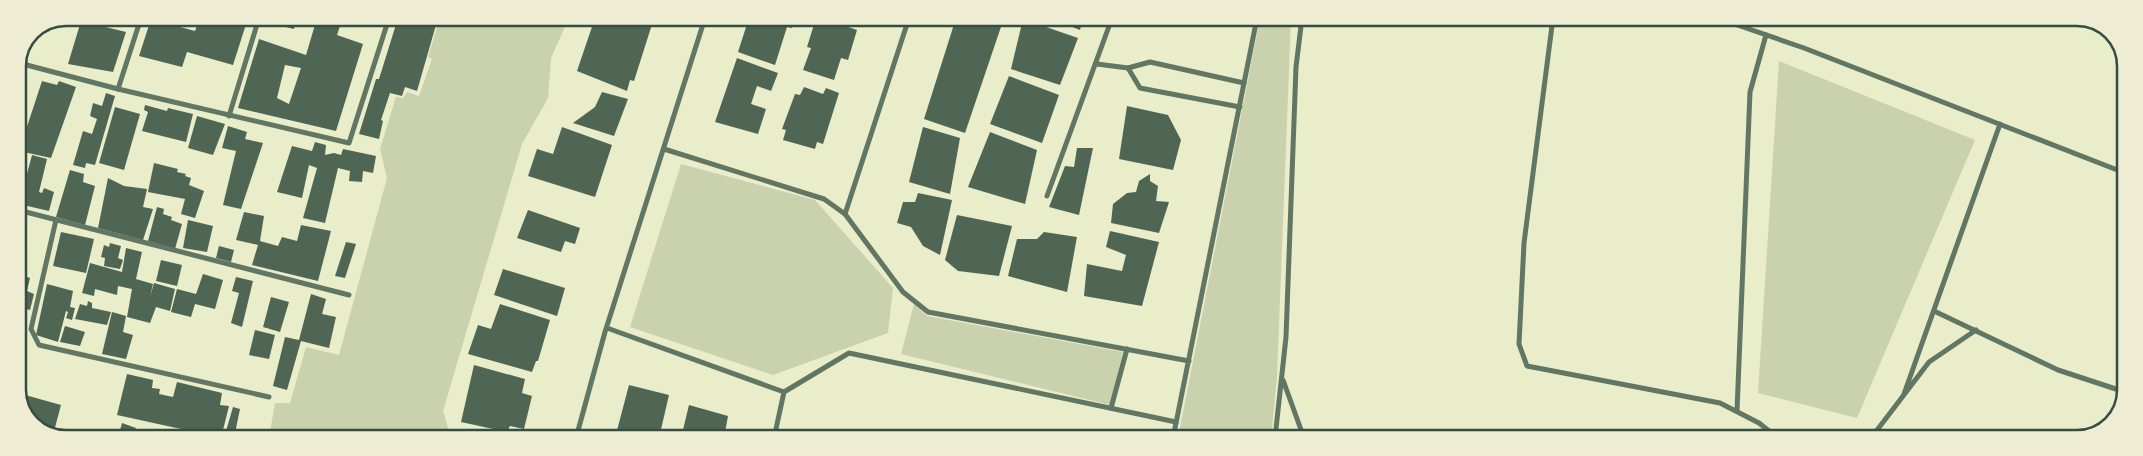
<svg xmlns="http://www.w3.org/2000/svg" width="2143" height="456" viewBox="0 0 2143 456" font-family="'PT Serif',serif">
<rect width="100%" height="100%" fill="#e9edc9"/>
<!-- green -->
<g fill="#cad2ad">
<polygon points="440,18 569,18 551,58 548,98 522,144 443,411 451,438 269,438 275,403 290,403 306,347 339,355 387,178 380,149 396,97 403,98 407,92 419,96 432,59 428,57"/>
<polygon points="1260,18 1291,18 1277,376 1271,438 1178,438"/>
<polygon points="1779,61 1975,140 1857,418 1758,393"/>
<polygon points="681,164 815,200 893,288 888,333 773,375 630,327"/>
<polygon points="914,304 927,316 1123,352 1110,405 901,354"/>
</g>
<!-- building -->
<g fill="#4f6655" fill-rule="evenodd">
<polygon points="200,18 248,18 233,65 187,52 182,67 139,56 151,19 195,31"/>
<polygon points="270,18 297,18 294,29 268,23"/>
<path d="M317 18 341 23 337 35 363 44 336 131 238 108 259 39 306 55ZM285 65 301 68 289 104 277 98Z"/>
<polygon points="398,18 438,18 417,91 405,87 402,96 390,93 381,120 383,121 379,139 359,134 376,79 379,79"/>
<polygon points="595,18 654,18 634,81 630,80 627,91 577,71"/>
<polygon points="749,18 795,18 792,28 787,27 775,65 738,52"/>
<polygon points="816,18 822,18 857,30 848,60 841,58 834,80 803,70 811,48 807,47"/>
<polygon points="843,18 863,18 861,24"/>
<polygon points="956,18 1004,18 965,133 924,119"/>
<polygon points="1049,18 1083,18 1080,30"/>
<polygon points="1023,19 1078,38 1060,85 1011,69"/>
<polygon points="81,21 126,32 113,72 68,64"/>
<polygon points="737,58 778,73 771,91 757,86 751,104 766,109 758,134 715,122"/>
<polygon points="1009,76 1059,95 1042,143 990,124"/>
<polygon points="42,81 57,85 59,81 76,87 51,158 19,151"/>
<polygon points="804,87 823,94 826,88 839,93 823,144 817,142 815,149 783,140 786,130 782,129 795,94 800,95"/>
<polygon points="602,92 628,99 614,136 573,123 595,107"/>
<polygon points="106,93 115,96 95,165 86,163 85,168 73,165 83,131 92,134 97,119 90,116 93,103 102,106"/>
<polygon points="145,105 167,111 168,108 193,114 186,142 142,131 148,112 144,110"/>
<polygon points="1127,106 1168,115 1181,140 1173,170 1119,159"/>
<polygon points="115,107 140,114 124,170 99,163"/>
<polygon points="197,116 225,124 213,155 188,148"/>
<polygon points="228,126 247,132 245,139 263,143 241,209 223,205 236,151 222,148"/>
<polygon points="562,127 612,145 595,197 528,176 537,149 553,154"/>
<polygon points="923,127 960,138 950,194 909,182"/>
<polygon points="990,132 1037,150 1025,204 968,187"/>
<polygon points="315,142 326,145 325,155 334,153 341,155 343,149 376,156 373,173 363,171 362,182 349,181 350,171 338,168 325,223 303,218 317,168 309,165 302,198 277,192 292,146 312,151"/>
<polygon points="1077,148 1093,148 1079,215 1049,207 1065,166 1074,167"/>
<polygon points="32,155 47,159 39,192 42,193 44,188 54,192 49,211 19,204"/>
<polygon points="154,163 178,169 177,172 186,174 185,176 191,178 189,185 204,191 195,218 181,214 185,199 148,192"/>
<polygon points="70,170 84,174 83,182 95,186 85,225 56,217"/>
<polygon points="1150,174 1150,181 1158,186 1156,201 1169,202 1159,233 1111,223 1113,204 1127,193 1136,192 1139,181"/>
<polygon points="108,178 124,186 147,189 143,207 153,209 143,240 98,228"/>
<polygon points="918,193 952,200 940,255 923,246 911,227 897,223 903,202 915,202"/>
<polygon points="157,207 164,209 163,214 172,217 171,220 182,224 175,249 148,241"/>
<polygon points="528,210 580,228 575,244 565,241 561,252 517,238"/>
<polygon points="244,212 264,216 260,241 278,246 282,237 297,241 301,225 331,231 318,281 252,265 258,245 236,240"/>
<polygon points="957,215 1012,226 999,276 958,271 945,260"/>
<polygon points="188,220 213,226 207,252 183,248"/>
<polygon points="1110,231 1159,242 1142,306 1084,296 1087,264 1122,271 1126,255 1106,247"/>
<polygon points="61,232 94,239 86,273 53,266"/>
<polygon points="1044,232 1077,237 1067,292 1008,276 1017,239 1037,239"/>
<polygon points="346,242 356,244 345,278 335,276"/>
<polygon points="110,243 121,246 118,258 123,260 120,269 104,266 105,258 101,257 104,245 109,247"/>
<polygon points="219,246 234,250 231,262 216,258"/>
<polygon points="126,248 142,252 136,279 153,284 150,297 154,283 175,289 170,311 156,307 150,323 127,317 132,289 118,286 117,295 95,289 94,296 82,293 90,263 122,272"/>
<polygon points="161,260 182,265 177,286 156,281"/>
<polygon points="503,269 565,288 557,316 494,295"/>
<polygon points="18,274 30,278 27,291 34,294 30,310 18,307"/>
<polygon points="203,274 223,280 215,309 195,304 191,317 171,312 177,289 196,294"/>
<polygon points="236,277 253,281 242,327 231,323 239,293 232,291"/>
<polygon points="47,284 73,291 70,307 75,308 72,320 66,318 68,312 66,311 58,342 36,335"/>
<polygon points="311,294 326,299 322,314 336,317 329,348 301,341 287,390 273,386 285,337 299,340"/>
<polygon points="271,297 289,302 280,332 263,327"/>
<polygon points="88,301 92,303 92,308 111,312 107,325 75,319 80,304 87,306"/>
<polygon points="500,304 550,320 538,361 536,361 532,372 468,354 478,325 491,329"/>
<polygon points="112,312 126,316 123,332 133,335 126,359 102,354"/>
<polygon points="65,326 85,332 80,346 60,342"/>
<polygon points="255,330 275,335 269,359 249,355"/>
<polygon points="474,365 525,379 522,393 532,396 524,429 510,426 507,432 461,422"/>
<polygon points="127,374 153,380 152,388 160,389 159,394 173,397 177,382 222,393 220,405 229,406 221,438 202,438 180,433 181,429 117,415"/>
<polygon points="629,385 669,395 659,438 615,438"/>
<polygon points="18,393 61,405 53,435 30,422"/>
<polygon points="689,405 728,416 724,438 681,438"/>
<polygon points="233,407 240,409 234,438 224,438"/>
<polygon points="122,423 136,428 133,438 118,438"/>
<polygon points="475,429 511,437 511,438 473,438"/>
</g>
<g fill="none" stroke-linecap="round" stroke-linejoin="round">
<!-- minor -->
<g stroke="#617663" stroke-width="5">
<polyline points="1553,18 1524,243 1519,344 1527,366 1720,403 1759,423 1778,438"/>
<polyline points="1717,18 1804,48 2125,173"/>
<polyline points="19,63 118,89 349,143 389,18"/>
<polyline points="1097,64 1128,68 1150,62 1244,83"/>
<polyline points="1128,68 1140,88 1240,107"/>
<polyline points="118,89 141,18"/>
<polyline points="229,116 259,18"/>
<polyline points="664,149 824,199 845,214 903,292 928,312 1189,361"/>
<polyline points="1047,196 1112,18"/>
<polyline points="18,210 349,295"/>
<polyline points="845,214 909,18"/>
<polyline points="56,220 31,329 39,345 269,397"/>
<polyline points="1934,311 2058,370 2125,392"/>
<polyline points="607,328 784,392"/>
<polyline points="1283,380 1304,438"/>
<polyline points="1904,394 2000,124"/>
<polyline points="1111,408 1127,349"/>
<polyline points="1737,411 1750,92 1766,35"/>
<polyline points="576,438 605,332 705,18"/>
<polyline points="774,438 784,392 849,353 1176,422"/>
<polyline points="1173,438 1257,18"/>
<polyline points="1275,438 1286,337 1296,67 1302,18"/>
<polyline points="1871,438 1929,362 1976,330"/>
</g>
</g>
<!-- crop -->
<path d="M0 0H2143V456H0ZM66 26H2077A40 40 0 0 1 2117 66V390A40 40 0 0 1 2077 430H66A40 40 0 0 1 26 390V66A40 40 0 0 1 66 26Z" fill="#eeecd3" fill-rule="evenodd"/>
<path fill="none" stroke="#344e41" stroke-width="2.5" d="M66 26H2077A40 40 0 0 1 2117 66V390A40 40 0 0 1 2077 430H66A40 40 0 0 1 26 390V66A40 40 0 0 1 66 26Z"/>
</svg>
